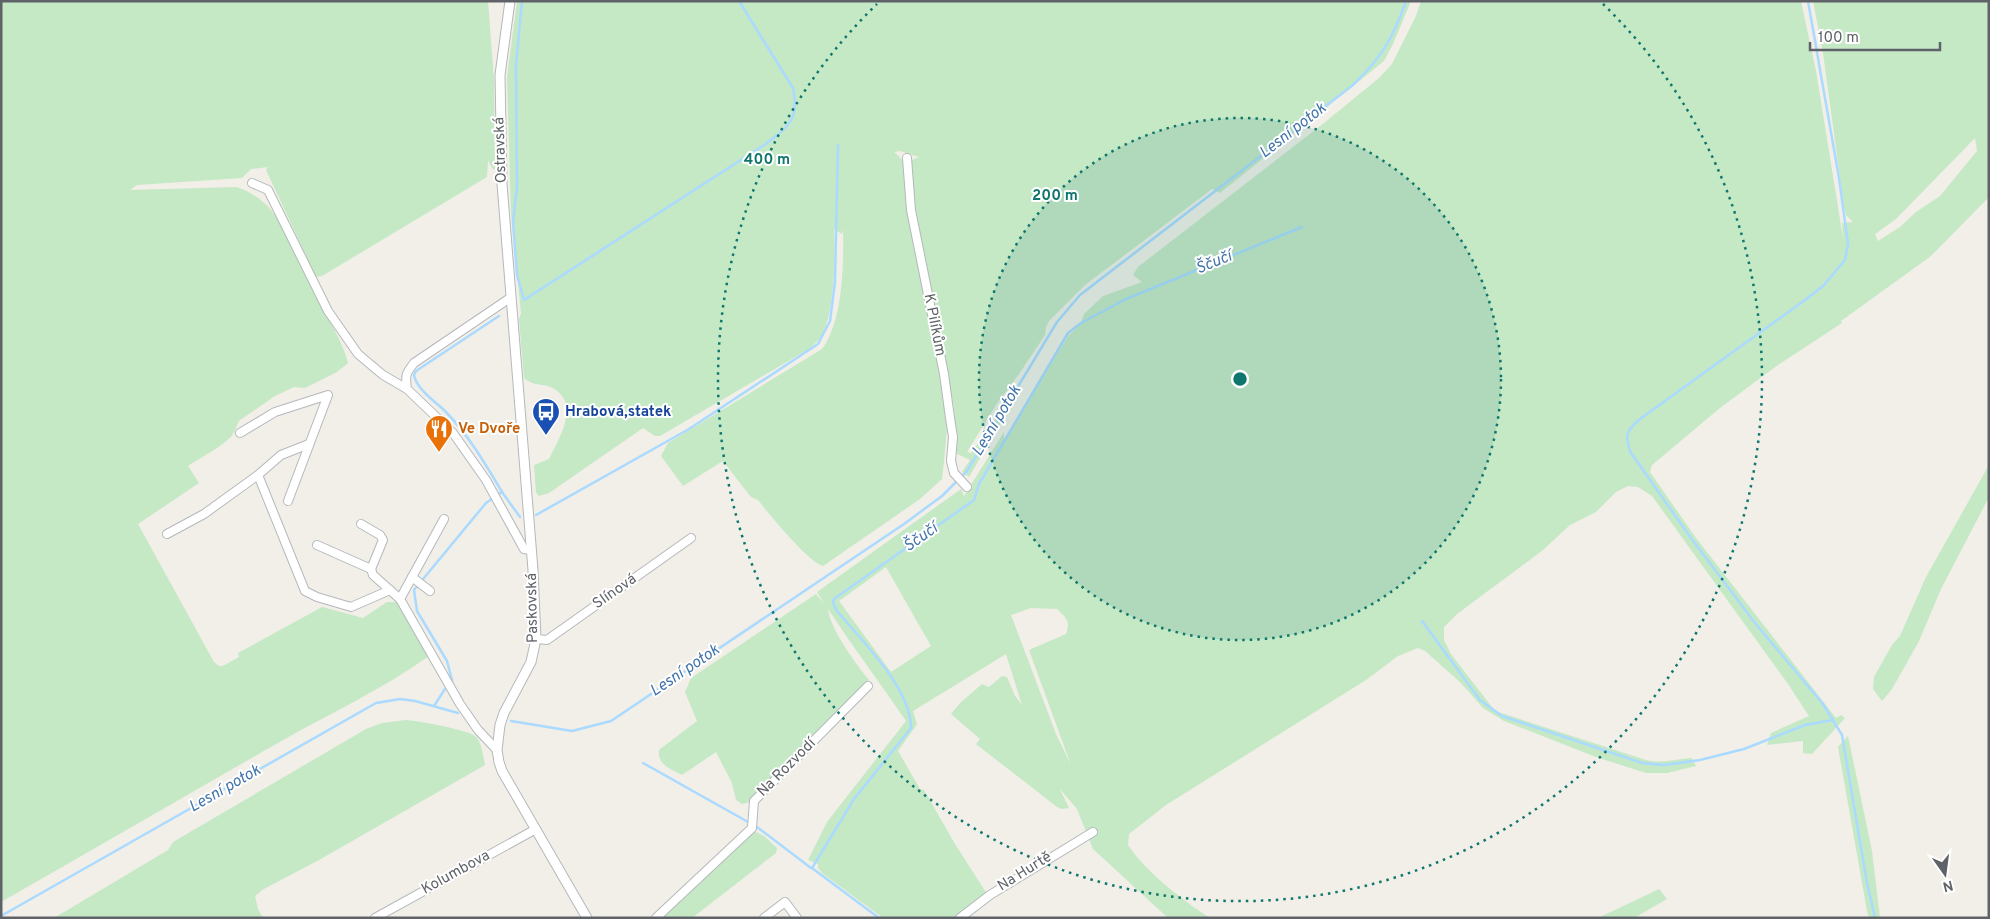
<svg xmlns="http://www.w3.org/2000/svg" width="1990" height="919" viewBox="0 0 1990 919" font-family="Overpass,sans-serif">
<rect width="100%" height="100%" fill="#f1efe8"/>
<!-- green -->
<g fill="#c5e8c5" fill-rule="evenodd">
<path d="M1 1H488L494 80 495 170 492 168 488 160 487 177 322 276 316 277 266 170 268 167 251 169 242 178 137 185 130 190 236 187C248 190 263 200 271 210 289 232 298 262 311 287 322 308 343 341 348 363L337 372 305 388 294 387 275 396 240 420C236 425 236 430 233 434 227 444 198 459 188 466L199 483 138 524 214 662 219 666H223L239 657 238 653 322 607 363 618 387 602H398L429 656C382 690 328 714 278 743 185 796 94 849 1 902Z"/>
<path d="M517 1H1411L1393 44 1384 61 1220 193 1212 189 1085 285 1049 321 1046 327 1045 335 1019 374 996 405 967 452 971 453 1007 402 1012 404 969 477 962 472 970 460 957 454 954 407 914 211 911 165 912 160 919 157 900 151 894 152C904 160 905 165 906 178L903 179 906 183 910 225 948 418 943 471 942 479 920 499 823 566C808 562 769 514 758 500L751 497 723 461 683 486 661 456 668 443 822 349C843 322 844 262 843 229L842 234 834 229C836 253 834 321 820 338 817 342 812 346 809 349L660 436H655L643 428 549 493 539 496 536 493 534 465 549 459C559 438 581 405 553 388 543 383 534 387 524 378L519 319 521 313 511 214 507 77Z"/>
<path d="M1421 1H1801L1816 71 1843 238 1842 223 1853 222 1846 215 1844 207 1823 53 1813 1H1989V197L1931 256 1841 321 1842 323 1775 367 1720 408 1652 465 1650 472 1696 538 1836 718 1841 715 1845 718 1812 754 1803 753V741L1767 745 1771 733 1809 716 1788 684 1652 496 1638 487 1628 486 1616 492 1596 512 1570 525 1543 550 1457 614 1444 627V640L1451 654 1495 711 1646 760C1662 764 1676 759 1692 758L1696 766 1667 773H1646L1596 757 1504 721 1483 708 1460 682 1425 651 1418 648 1398 656 1366 680 1166 805 1129 834 1128 845C1146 872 1182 900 1210 918H1168L1093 849 1077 809 1060 789 1069 808 1061 809 1057 807 976 744 980 739 951 714 960 703 982 684 989 687 1002 676 1007 677 1015 696 1022 705 1006 654 913 711 917 724 898 751 920 789 924 790 955 844 987 894 954 918H883L822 873 818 868V864L808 860 827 822 906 721C880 683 853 647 828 609 830 629 856 664 869 680L750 802 742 804 736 800 732 783 716 752 682 775C671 769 657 765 659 750L697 721 685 692 691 678 816 594 825 605 817 592 961 489 964 496 1004 432V440L1069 335 1080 325 1084 314 1103 296 1142 282 1133 275 1138 267 1324 123 1379 78 1392 64 1416 16ZM1975 138 1977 151 1940 196 1916 212 1900 227 1878 241 1875 234 1896 219ZM886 567 931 646 891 672 839 601ZM1031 608 1057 609C1066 618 1071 621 1066 634L1029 650 1071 765 1056 734 1011 615Z"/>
<polygon points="1989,465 1989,497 1941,589 1919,641 1892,689 1882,701 1873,689 1874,677 1892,645 1900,636 1926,577"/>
<path d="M406 720C419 721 465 729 475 736 482 741 483 757 485 765L319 860 262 890 255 896 258 909 263 918H54L168 850 173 842 366 729 382 723Z"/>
<polygon points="1848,736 1872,851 1880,918 1869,918 1867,911 1838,747"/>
<polygon points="754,831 764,836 777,848 776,853 692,918 659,918"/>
<polygon points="1659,889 1667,899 1634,918 1598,918"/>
</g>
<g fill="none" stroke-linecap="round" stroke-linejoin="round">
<!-- stream -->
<g stroke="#aadaff" stroke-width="2.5">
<path d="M522 1 516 65 517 187 513 222 517 275 524 300 764 145C788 127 800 120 793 88L739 1"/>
<path d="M1808 1 1839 178 1848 244 1845 260 1823 286 1805 300 1640 419C1626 431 1624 435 1631 453L1691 538 1755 623 1823 704 1842 735 1867 883 1875 918"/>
<polyline points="502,492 520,517"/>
<polyline points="536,515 689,429 818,344 830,321 835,282 838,145"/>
<polyline points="1422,621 1480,700 1502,716 1642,763 1664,765 1700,760 1744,749 1805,725 1833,720"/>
<path d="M452 680 447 661 417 611 414 590 486 503 502 492C485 463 467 433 444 410 434 401 416 388 414 375L416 371 499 316"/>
<polyline points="434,706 445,689"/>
<path d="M511 721 572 731 611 721 904 524 942 496 967 471 1057 322 1080 295 1353 85C1381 58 1393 39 1406 1"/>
<polyline points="643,763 757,827 811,868"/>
<polyline points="1,916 376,703 400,699 415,701 458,713"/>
<path d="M879 918 812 868 854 799 911 728C911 688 862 641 837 611L833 603 834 599 974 500 979 484 1068 333 1081 323 1126 299 1302 227"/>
</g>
<defs>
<g id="minor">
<polyline points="907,158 911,210 944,374 950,418 953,437 951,461 954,473 967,487"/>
<polyline points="252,183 268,190 328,311 358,354 383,375 407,389"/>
<path d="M510 298 414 363C406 373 405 375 407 389L453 433 486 480 524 549 531 550"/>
<polyline points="240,433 275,412 328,395 288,501"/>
<polyline points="258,475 305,591 317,597 351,607 390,590"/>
<polyline points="361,524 380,535 383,540 371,569"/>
<polyline points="167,534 204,514 258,475 281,455 309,444"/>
<polyline points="317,545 371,569 373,575 400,599 460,704 478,730 497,750"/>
<polyline points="412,577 430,591"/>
<polyline points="400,599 444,519"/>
<polyline points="536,639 547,640 691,538"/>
<polyline points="375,918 536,829"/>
<polyline points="656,918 752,828 754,801 868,686"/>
<polyline points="764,918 785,902 797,918"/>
<polyline points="960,918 990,895 1093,832"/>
</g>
<polyline id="tertiary" points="510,1 500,75 502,184 533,570 536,639 531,662 504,713 500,725 497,750 499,762 502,771 587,918"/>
</defs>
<!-- minor casing -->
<use href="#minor" stroke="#b5b8bc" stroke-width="10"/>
<!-- tertiary casing -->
<use href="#tertiary" stroke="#b5b8bc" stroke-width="11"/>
<!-- minor -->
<use href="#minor" stroke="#fff" stroke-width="8"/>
<!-- tertiary -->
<use href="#tertiary" stroke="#fff" stroke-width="9"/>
</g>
<!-- distance rings -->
<circle cx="1240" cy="379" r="261" fill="#0f766e" fill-opacity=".12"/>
<g fill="none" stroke="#0f766e" stroke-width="2.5" stroke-dasharray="2.5 5">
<circle cx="1240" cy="379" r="261"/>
<path d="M1603 4A522 522 0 1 1 877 4"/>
</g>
<!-- icons -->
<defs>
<symbol id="bus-pin" viewBox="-11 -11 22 30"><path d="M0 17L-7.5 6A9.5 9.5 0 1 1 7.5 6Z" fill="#1a4fb4" stroke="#fff"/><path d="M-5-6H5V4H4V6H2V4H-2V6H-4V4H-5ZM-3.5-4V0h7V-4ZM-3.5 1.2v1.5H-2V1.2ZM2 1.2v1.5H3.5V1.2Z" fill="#fff"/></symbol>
<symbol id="restaurant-pin" viewBox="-11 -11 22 30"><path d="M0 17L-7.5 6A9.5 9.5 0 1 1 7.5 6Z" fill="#e8710a" stroke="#fff"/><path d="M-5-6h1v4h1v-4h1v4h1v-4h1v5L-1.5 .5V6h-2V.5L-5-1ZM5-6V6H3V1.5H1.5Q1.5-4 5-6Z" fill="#fff"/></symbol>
</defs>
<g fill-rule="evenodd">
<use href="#bus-pin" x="530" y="396" width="32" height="43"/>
<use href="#restaurant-pin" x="423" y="413" width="32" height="43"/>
</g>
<g text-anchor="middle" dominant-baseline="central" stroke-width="4" stroke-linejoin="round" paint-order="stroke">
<!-- street labels -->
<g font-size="15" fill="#5f6368" stroke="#fff">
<text transform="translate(501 150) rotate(-92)">Ostravská</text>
<text transform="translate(934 325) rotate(79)">K Pilíkům</text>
<text transform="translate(615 592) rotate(-35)">Slínová</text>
<text transform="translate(533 608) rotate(-91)">Paskovská</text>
<text transform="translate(787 768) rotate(-45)">Na Rozvodí</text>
<text transform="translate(1025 872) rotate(-32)">Na Hurtě</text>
<text transform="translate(456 873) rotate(-29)">Kolumbova</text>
</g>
<!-- transit labels -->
<g font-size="15" font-weight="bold" fill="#164399" stroke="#fff" text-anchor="start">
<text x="565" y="412">Hrabová,statek</text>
</g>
<!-- food labels -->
<g font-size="15" font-weight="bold" fill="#c56008" stroke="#fff" text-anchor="start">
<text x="458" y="429">Ve Dvoře</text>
</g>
<!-- water labels -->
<g font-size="16" font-style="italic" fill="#4174aa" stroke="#fff">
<text transform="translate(1293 131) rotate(-38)">Lesní potok</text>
<text transform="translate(1214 263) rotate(-22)">Ščučí</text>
<text transform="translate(997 421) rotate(-59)">Lesní potok</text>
<text transform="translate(921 538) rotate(-35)">Ščučí</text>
<text transform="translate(685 671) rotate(-34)">Lesní potok</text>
<text transform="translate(225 789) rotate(-30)">Lesní potok</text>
</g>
</g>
<circle cx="1240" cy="379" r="8" fill="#0f766e" stroke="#fff" stroke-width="2.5"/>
<g font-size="15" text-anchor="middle" font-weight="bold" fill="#0f766e" stroke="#fff" stroke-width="4" stroke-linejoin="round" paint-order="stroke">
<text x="767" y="164">400 m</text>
<text x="1055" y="200">200 m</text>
</g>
<!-- border -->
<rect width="1990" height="919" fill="none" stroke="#5f6368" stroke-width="5"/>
<!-- north arrow -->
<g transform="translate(1945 874) rotate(166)" stroke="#ffffff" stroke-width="4" paint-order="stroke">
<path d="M0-4L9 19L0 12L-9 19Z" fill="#5f6368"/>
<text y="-8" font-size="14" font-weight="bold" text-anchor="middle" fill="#5f6368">N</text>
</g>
<!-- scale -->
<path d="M1810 42v8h130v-8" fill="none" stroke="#5f6368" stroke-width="2.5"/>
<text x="1818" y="42" font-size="15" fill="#5f6368" stroke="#ffffff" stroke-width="4" paint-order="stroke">100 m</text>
</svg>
